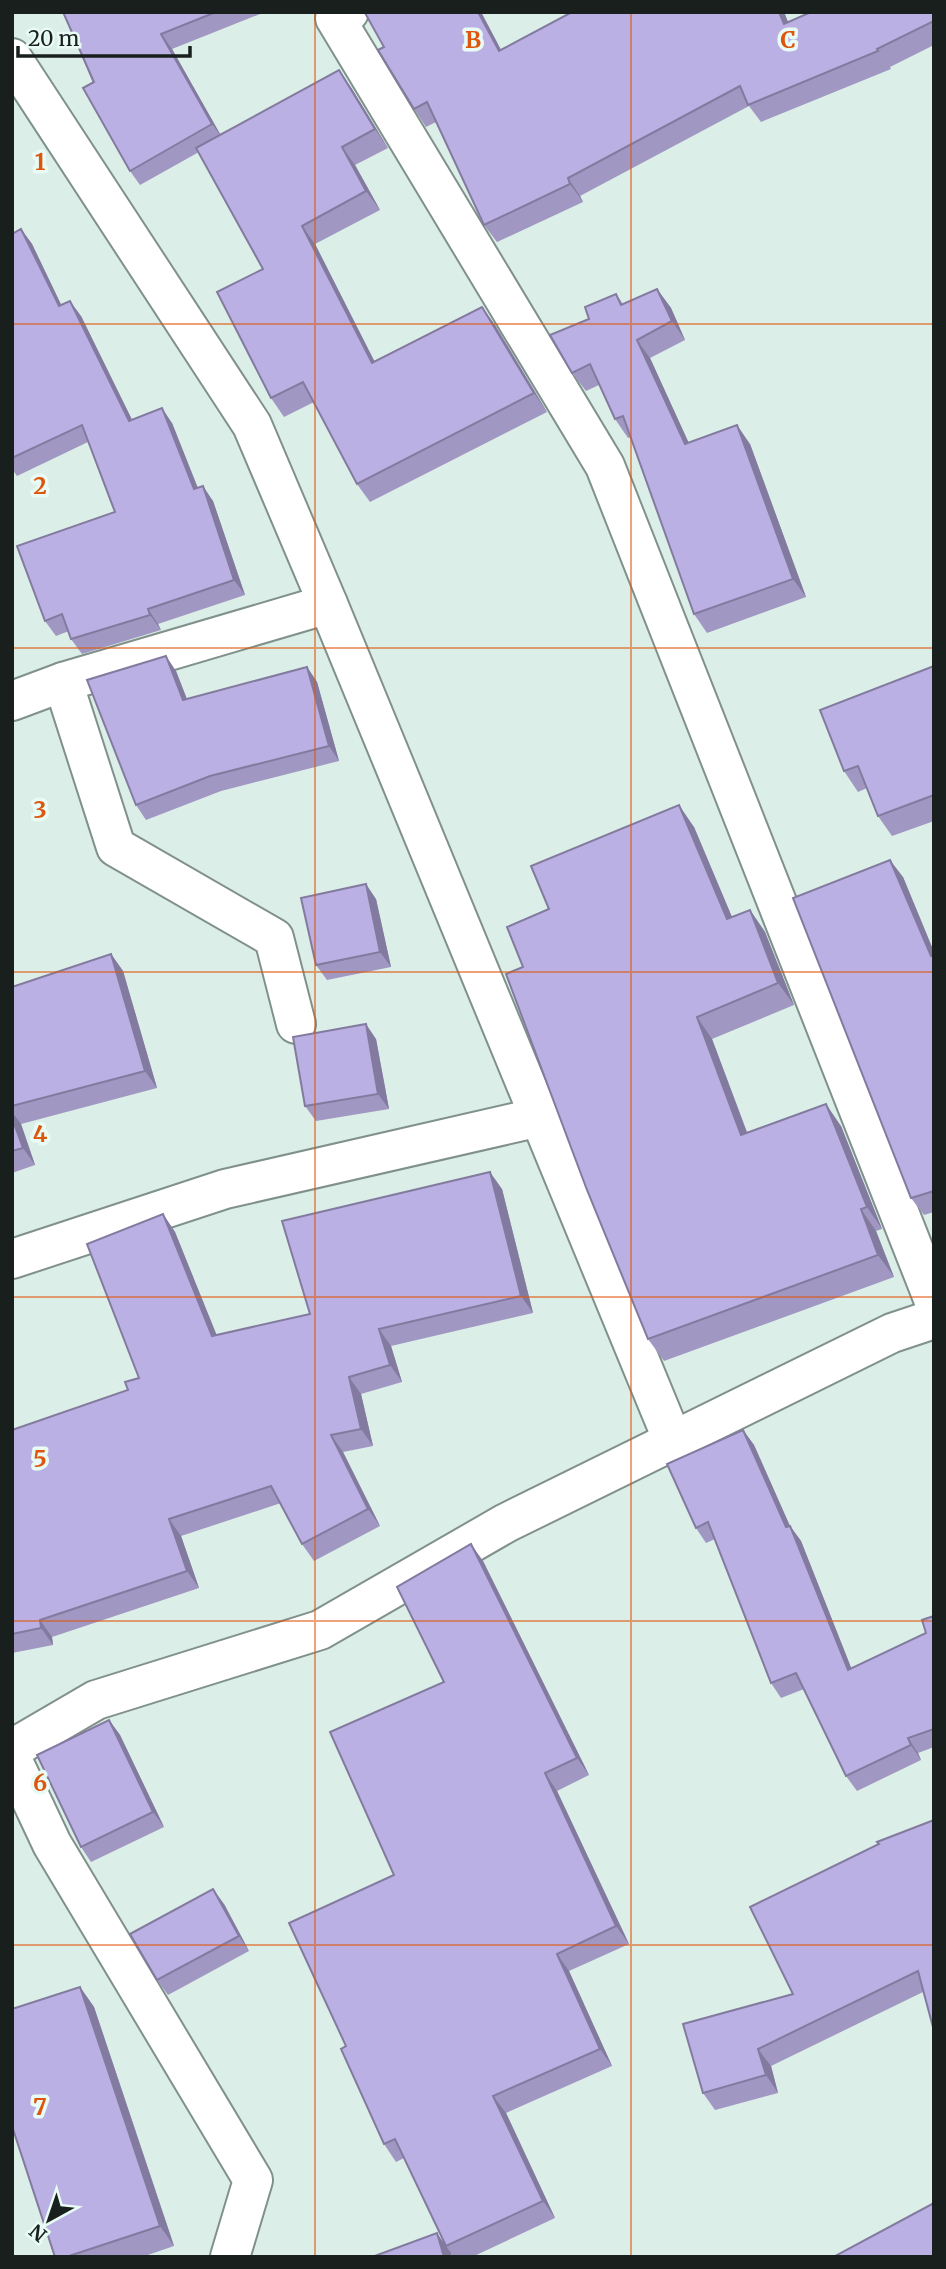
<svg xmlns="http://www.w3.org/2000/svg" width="946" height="2269" viewBox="0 0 946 2269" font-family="Merriweather,serif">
<rect width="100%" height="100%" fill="#dbeee7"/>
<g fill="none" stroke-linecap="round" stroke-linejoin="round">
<defs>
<g id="street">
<polyline points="349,12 335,18 605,466 934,1301"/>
<polyline points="12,58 252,425 328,604 63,682 12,701"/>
<polyline points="328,604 673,1441"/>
<polyline points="63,682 116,847 274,938 296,1024"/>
<polyline points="12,1259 225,1189 540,1117"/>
<polyline points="12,1749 96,1700 320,1630 506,1523 892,1333 934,1319"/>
<polyline points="12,1759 52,1844 253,2180 230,2257"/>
</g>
</defs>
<!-- street casing -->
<use href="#street" stroke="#80918b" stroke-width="42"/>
<!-- street -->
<use href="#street" stroke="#fff" stroke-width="38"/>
</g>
<!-- wall -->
<g fill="#a197c3">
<polygon points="63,12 265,12 172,49 220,135 339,70 352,89 388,148 355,165 380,210 315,244 374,361 482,307 495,325 547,412 370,502 357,484 314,402 284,417 271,398 263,269 199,152 140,185 130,171"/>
<polygon points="481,12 501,50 784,12 788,22 934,12 934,45 890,67 891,69 761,122 749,106 580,196 583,202 497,242 484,225 436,122 426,127 414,109 384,47"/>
<polygon points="21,229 32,244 61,305 81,316 132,420 172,423 198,488 213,501 245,595 158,624 161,630 82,654 71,639 69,631 56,636 45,621 115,512 88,442 17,476 12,469 12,234"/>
<polygon points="657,289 671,308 685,340 650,358 688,442 750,444 806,597 707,633 694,614 631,437 628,438 615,419 599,385 586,391 572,373 589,319 616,294 623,304"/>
<polygon points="934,666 934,821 892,836 878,816 867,788 858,792 844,771"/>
<polygon points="307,667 317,682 339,761 221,791 146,820 136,805 176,671 187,699"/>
<polygon points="694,827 732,917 750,910 765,932 794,1005 712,1039 747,1132 841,1126 882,1229 876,1231 894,1277 664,1361 648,1339 523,967 549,909"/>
<polygon points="903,877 934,952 934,1212 924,1215 911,1198"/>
<polygon points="376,899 391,967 327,980 316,965"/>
<polygon points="111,954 123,971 157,1088 21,1124 35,1165 12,1173 12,987"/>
<polygon points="376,1039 389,1109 316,1121 305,1106"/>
<polygon points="502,1189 533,1313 391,1346 402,1382 361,1394 373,1446 343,1452 380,1526 314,1561 302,1544 281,1503 181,1536 199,1588 52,1637 53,1645 12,1653 12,1430 128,1390 139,1378 163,1214 175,1232 216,1335 310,1314"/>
<polygon points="743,1430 754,1445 790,1526 801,1541 851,1668 926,1633 934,1616 934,1747 918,1753 921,1760 857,1791 846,1776 804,1689 781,1698 771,1683 715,1539 706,1543 696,1528"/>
<polygon points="483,1561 589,1775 557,1791 629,1944 569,1971 612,2066 506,2113 555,2218 472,2257 453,2257 451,2253 452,2257 372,2257 443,2241 404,2158 396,2162 384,2144 346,2046 394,1875 444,1682"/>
<polygon points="109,1720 120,1735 164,1827 91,1862 81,1847"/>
<polygon points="934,1820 923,1992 771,2066 778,2093 715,2110 703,2093 793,1994"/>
<polygon points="224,1904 249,1951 168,1995 157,1980"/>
<polygon points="80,1987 94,2007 174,2246 142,2257 55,2257"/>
</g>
<!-- shaded-wall -->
<g fill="#837b9f">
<polygon points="478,12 481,12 511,69 499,51"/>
<polygon points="779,12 784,12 796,42 784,24"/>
<polygon points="161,34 172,49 223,139 212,124"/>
<polygon points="339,70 352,89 388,148 375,129"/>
<polygon points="342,147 355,165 380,210 366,191"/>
<polygon points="568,178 580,196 583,202 570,184"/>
<polygon points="302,226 315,244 385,382 372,363"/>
<polygon points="21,229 32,244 69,321 59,306"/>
<polygon points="657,289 671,308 685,340 672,321"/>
<polygon points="70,301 81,316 140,436 129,421"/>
<polygon points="482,307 495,325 547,412 534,393"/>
<polygon points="637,340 650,358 698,463 685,444"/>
<polygon points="162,408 172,423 204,504 194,489"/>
<polygon points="737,425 750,444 806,597 793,579"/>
<polygon points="203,486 213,501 245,595 234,580"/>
<polygon points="148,609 158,624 161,630 150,615"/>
<polygon points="166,656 176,671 193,715 183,700"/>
<polygon points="307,667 317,682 339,761 329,746"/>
<polygon points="679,805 694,827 742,941 727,919"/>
<polygon points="890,860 903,877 934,952 934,961 931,956"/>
<polygon points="366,884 376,899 391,967 380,952"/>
<polygon points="750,910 765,932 794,1005 778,983"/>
<polygon points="111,954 123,971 157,1088 145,1071"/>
<polygon points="697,1017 712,1039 756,1157 741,1135"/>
<polygon points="366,1024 376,1039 389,1109 378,1094"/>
<polygon points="826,1104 841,1126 882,1229 867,1207"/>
<polygon points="12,1112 21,1124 35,1165 23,1148 12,1118"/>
<polygon points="490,1172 502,1189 533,1313 521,1296"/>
<polygon points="861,1209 876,1231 894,1277 878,1255"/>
<polygon points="163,1214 175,1232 224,1353 212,1336"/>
<polygon points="379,1329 391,1346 402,1382 390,1365"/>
<polygon points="349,1377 361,1394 373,1446 361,1429"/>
<polygon points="743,1430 754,1445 797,1542 786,1527"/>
<polygon points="331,1435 343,1452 380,1526 368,1509"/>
<polygon points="169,1519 181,1536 199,1588 187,1571"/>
<polygon points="790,1526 801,1541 858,1685 848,1670"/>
<polygon points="471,1544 483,1561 589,1775 577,1758"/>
<polygon points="40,1620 52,1637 53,1645 41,1628"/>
<polygon points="109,1720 120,1735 164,1827 153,1812"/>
<polygon points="908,1738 918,1753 921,1760 911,1745"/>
<polygon points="545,1773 557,1791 629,1944 616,1926"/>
<polygon points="213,1889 224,1904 249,1951 239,1936"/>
<polygon points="557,1954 569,1971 612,2066 600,2049"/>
<polygon points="80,1987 94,2007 174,2246 160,2226"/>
<polygon points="758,2049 771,2066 778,2093 766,2075"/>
<polygon points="493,2096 506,2113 555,2218 543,2201"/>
<polygon points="437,2233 446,2246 451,2253 452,2257 444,2257"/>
</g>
<!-- building -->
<g fill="#bbb0e3" stroke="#837b9f" stroke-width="2">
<polygon points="63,12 216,12 161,34 212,124 130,171 83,88 94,82"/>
<polygon points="366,12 478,12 499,51 572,12 779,12 784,24 811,12 934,12 934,21 877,49 878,51 748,105 740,86 568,178 570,184 484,225 427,102 414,109 378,50 384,47 365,13"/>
<polygon points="339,70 375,129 342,147 366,191 302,226 372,363 482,307 534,393 357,484 303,382 271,398 217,292 263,269 196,148"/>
<polygon points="21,229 59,306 70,301 129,421 162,408 194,489 203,486 234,580 148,609 150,615 71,639 62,614 45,621 17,546 115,512 82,425 12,458 12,234"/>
<polygon points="657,289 672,321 637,340 685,444 737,425 793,579 694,614 623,416 615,419 590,364 572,373 550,335 589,319 585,307 616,294 621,305"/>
<polygon points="166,656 183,700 307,667 329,746 210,776 136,805 87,680"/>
<polygon points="934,666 934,795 878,816 858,766 844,771 820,710"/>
<polygon points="679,805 727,919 750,910 778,983 697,1017 741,1135 826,1104 867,1207 861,1209 878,1255 648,1339 587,1190 506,974 523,967 507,927 549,909 531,866"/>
<polygon points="890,860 931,956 934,955 934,1191 911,1198 793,898"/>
<polygon points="366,884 380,952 316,965 301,898"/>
<polygon points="111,954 145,1071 12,1106 12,987"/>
<polygon points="366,1024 378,1094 305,1106 293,1037"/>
<polygon points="12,1118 23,1148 12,1151"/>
<polygon points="490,1172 521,1296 379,1329 390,1365 349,1377 361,1429 331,1435 368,1509 302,1544 271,1486 169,1519 187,1571 40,1620 41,1628 12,1634 12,1430 128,1390 125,1382 139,1378 87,1244 163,1214 212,1336 310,1314 282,1221"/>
<polygon points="743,1430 786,1527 790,1526 848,1670 926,1633 922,1620 934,1616 934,1729 908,1738 911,1745 846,1776 796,1673 771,1683 708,1522 696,1528 667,1464"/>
<polygon points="471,1544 577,1758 545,1773 616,1926 557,1954 600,2049 493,2096 543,2201 446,2246 395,2139 384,2144 341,2049 346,2046 289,1923 394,1875 330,1732 444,1682 397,1587"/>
<polygon points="109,1720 153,1812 81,1847 37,1755"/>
<polygon points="934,1820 934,2031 918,1971 758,2049 766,2075 703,2093 683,2024 793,1994 750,1907 879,1844 877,1842"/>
<polygon points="213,1889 239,1936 157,1980 130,1934"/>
<polygon points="80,1987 160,2226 66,2257 55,2257 12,2126 12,2009"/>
<polygon points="934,2203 934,2257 835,2257 835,2256"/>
<polygon points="437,2233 444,2257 372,2257"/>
</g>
<!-- grid -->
<path fill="none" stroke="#de560d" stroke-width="2" stroke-opacity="0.55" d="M315 12V2257M631 12V2257M12 324H934M12 648H934M12 972H934M12 1297H934M12 1621H934M12 1945H934"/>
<g font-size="23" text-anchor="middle" font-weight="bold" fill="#de560d" stroke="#e8fbf5" stroke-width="7" stroke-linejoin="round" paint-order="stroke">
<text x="473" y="48">B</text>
<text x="788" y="48">C</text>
<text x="40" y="170">1</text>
<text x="40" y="494">2</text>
<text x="40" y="818">3</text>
<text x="40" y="1142">4</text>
<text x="40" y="1467">5</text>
<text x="40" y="1791">6</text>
<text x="40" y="2115">7</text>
</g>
<!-- border -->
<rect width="946" height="2269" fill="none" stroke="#181f1d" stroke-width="28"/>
<!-- north arrow -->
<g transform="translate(49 2220) rotate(220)" stroke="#e8fbf5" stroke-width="5" paint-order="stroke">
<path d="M0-5L12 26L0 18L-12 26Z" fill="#181f1d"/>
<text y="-10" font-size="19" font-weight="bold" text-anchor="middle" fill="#181f1d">N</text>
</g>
<!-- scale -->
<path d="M18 46v10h172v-10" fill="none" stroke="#181f1d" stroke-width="3.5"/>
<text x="28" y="46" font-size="21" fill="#181f1d" stroke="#e8fbf5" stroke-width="5" paint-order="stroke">20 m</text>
</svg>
